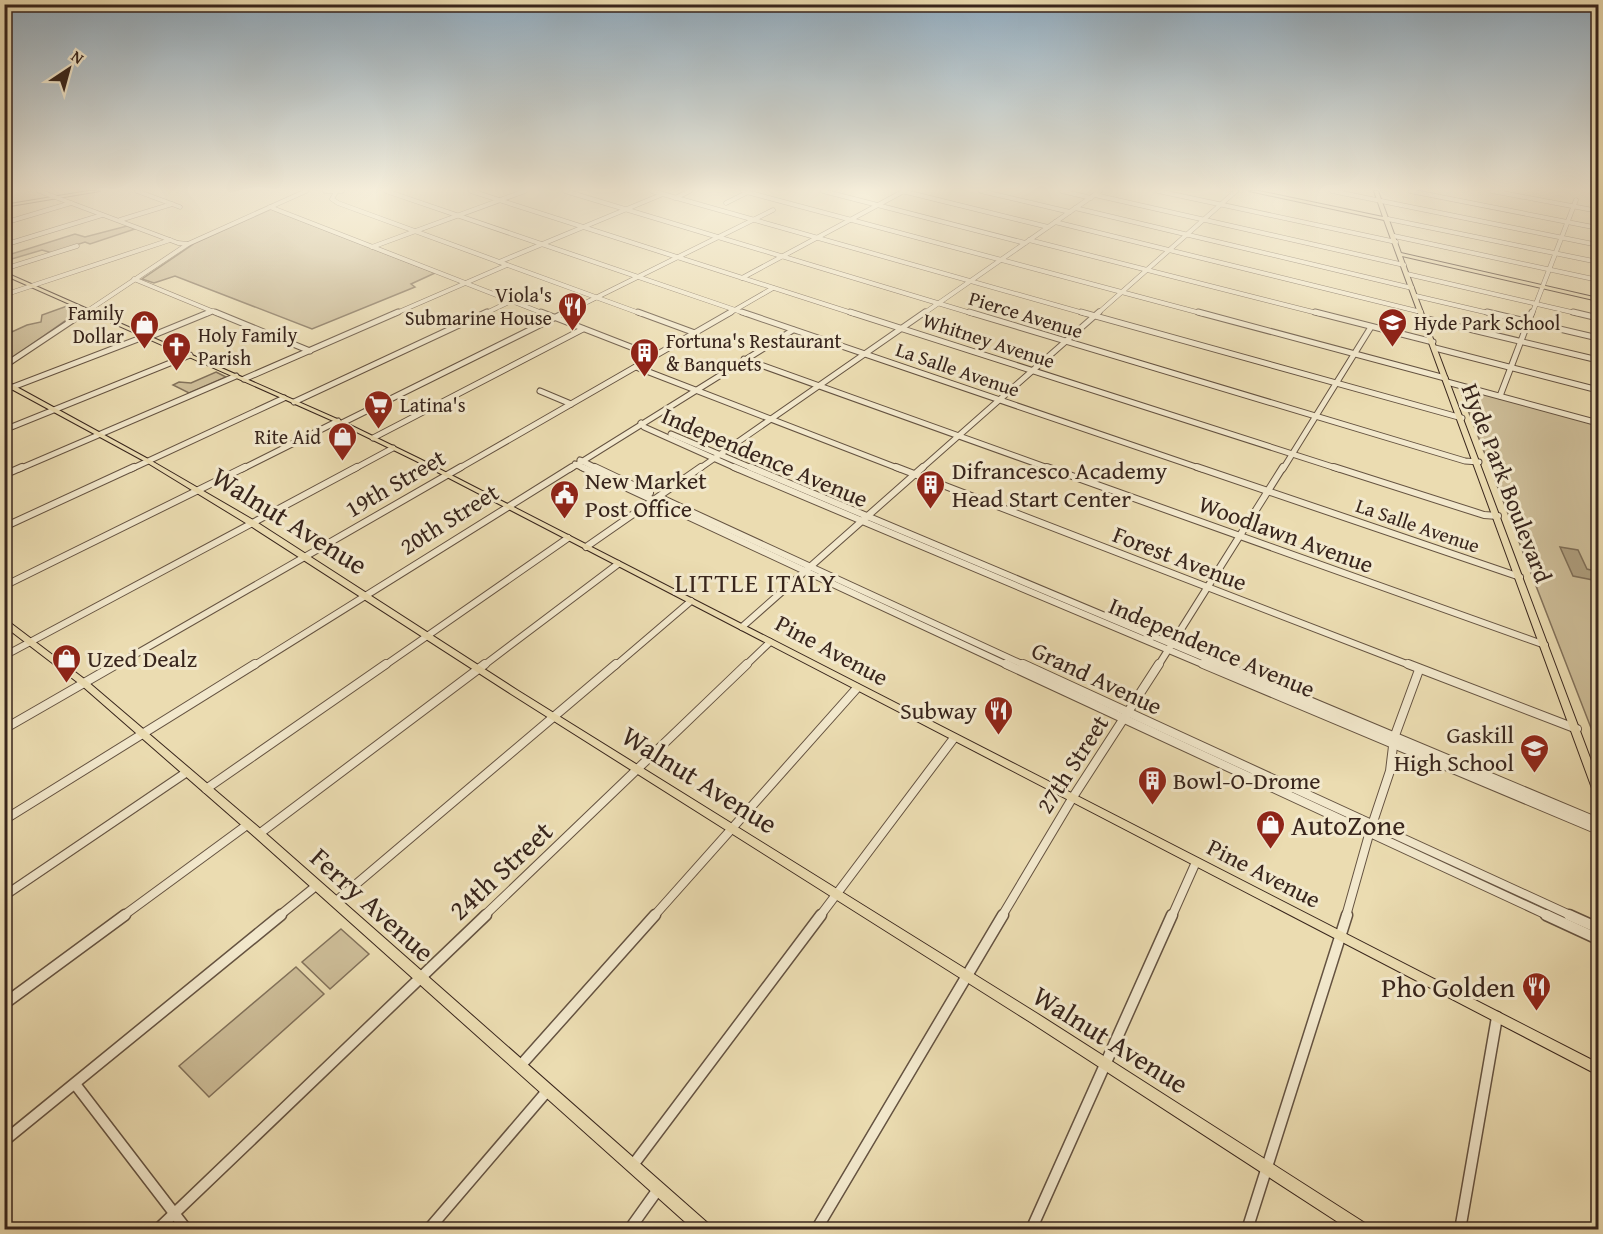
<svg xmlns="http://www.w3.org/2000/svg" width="1603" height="1234" viewBox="0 0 1603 1234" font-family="'Gentium Book Plus',serif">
<rect width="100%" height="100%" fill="#ebdcb1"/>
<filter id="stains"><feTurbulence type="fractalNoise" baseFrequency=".00333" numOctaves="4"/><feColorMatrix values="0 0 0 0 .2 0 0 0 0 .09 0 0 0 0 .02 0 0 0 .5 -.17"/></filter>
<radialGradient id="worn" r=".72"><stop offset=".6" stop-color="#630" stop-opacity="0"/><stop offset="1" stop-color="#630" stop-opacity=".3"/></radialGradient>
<!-- green -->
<g fill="#cdbd98" stroke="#82715a" stroke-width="1.5">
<polygon points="271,209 435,273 411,284 415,287 312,329 175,276 154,283 142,279 195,243"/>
<polygon points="127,226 135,229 90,244 85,242 52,253 42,250 5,261 5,256 75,234 85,237"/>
<polygon points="67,306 79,311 5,363 5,335 27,325 41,322 42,315"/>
<polygon points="216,372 226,377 189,393 173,385 179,382 191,383"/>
<polygon points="1459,387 1598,424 1598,746"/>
<polygon points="341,929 369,954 330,989 302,962"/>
<polygon points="296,967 324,994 209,1097 179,1066"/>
</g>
<!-- water -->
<polygon fill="#ae9e7e" stroke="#7f6e57" stroke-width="1.5" points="1560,547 1578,550 1587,569 1595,571 1598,581 1573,576"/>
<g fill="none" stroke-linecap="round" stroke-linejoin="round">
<defs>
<g id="minor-far4">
<polyline points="39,191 178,243 188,244"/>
<polyline points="137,191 180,207"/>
<polyline points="325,191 342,191"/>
<polyline points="386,191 747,314"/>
<polyline points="471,191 855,314"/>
<polyline points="565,191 974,314"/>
<polyline points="652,191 1087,314"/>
<polyline points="743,191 1204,314"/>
<polyline points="823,191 1025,243"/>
<polyline points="902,191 1048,227"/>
<polyline points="981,191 1070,212"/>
<polyline points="1062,191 1091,198"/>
<polyline points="1158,191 1396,242"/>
<polyline points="1332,191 1598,245"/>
<polyline points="1410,191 1598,228"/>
<polyline points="1492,191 1598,211"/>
<polyline points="336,192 332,199 338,203 642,314"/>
<polyline points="1095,195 1404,265"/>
<polyline points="675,198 690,191"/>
<polyline points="726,203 748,192"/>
<polyline points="270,207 545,314"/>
<polyline points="1075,208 1412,288"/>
<polyline points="1388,219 1598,262"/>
<polyline points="120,220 172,204"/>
<polyline points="1055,222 1421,312"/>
<polyline points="4,223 71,203"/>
<polyline points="1394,236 1598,280"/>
<polyline points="1029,240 1321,314"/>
<polyline points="4,245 102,215"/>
<polyline points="372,247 525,191"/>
<polyline points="499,262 663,194"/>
<polyline points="4,269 77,246"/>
<polyline points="1407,274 1580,314"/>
<polyline points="742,278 904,191"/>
<polyline points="134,279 219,314"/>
<polyline points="4,295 170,240"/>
<polyline points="1416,296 1493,314"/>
<polyline points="83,314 188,244 306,191"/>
<polyline points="206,314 213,311"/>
<polyline points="394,314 507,265"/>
<polyline points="484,314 511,301"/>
<polyline points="563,314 773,210"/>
<polyline points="728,314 773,288"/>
<polyline points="923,314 1100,191"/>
<polyline points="1097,314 1236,191"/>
<polyline points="1532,314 1576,200"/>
</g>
<g id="minor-far3">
<polyline points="215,312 310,351"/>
<polyline points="541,312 654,356"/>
<polyline points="638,312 695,333"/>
<polyline points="742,312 1202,469"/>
<polyline points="850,312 1339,469"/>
<polyline points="969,312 1465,461 1479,462"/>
<polyline points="1081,312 1462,418"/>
<polyline points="1198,312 1445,378"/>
<polyline points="1315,312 1433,342"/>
<polyline points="1487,312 1598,338"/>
<polyline points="1573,312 1598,318"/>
<polyline points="1423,318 1598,360"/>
<polyline points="149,337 210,312"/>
<polyline points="1435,348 1598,390"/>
<polyline points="744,359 1051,469"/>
<polyline points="4,366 85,312"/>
<polyline points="636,367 900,469"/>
<polyline points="244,379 398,312"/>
<polyline points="1447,382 1598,423"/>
<polyline points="13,387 146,336"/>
<polyline points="540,391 571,404"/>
<polyline points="1500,396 1532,312"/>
<polyline points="294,402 487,312"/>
<polyline points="342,423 566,312"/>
<polyline points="641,423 644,427 738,469"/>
<polyline points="4,430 190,355"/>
<polyline points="671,434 754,469"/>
<polyline points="373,438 583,329"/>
<polyline points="580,460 598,469"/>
<polyline points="575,464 585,469"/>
<polyline points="19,469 236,376"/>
<polyline points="131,469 284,398"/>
<polyline points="242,469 338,421"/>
<polyline points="354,469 393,448"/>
<polyline points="458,469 731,312"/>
<polyline points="570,469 793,330"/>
<polyline points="699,469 925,312"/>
<polyline points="921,469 1099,312"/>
<polyline points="1283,469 1371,327"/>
</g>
<g id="minor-far2">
<polyline points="582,467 1009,666"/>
<polyline points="595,467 650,493"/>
<polyline points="734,467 1207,666"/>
<polyline points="750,467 1224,666"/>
<polyline points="896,467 1412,666"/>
<polyline points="1047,467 1545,645"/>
<polyline points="1197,467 1520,577"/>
<polyline points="1334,467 1484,515 1498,516"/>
<polyline points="4,475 22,467"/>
<polyline points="663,499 1026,666"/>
<polyline points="4,527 134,467"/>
<polyline points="586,547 701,467"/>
<polyline points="4,586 245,467"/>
<polyline points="742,627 923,467"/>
<polyline points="4,656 357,467"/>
<polyline points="115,666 461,467"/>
<polyline points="253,666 572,467"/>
<polyline points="384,666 568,538"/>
<polyline points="483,666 618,564"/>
<polyline points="615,666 691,601"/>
<polyline points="745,666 770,642"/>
<polyline points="1158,666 1283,467"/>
</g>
<g id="minor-far1">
<polyline points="1006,664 1549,916"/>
<polyline points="1023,664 1572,916"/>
<polyline points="1203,664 1598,830"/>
<polyline points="1221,664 1598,822"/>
<polyline points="1408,664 1577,729"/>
<polyline points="4,729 117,664"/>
<polyline points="206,789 386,664"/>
<polyline points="4,820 255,664"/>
<polyline points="259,834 485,664"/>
<polyline points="4,896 187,772"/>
<polyline points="335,902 616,664"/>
<polyline points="123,916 247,825"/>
<polyline points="279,916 316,886"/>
<polyline points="484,916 747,664"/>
<polyline points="654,916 857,688"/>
<polyline points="820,916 954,738"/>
<polyline points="1002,916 1073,797 1159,664"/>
<polyline points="1172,916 1196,862"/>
<polyline points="1346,916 1370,831 1390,771 1394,738 1419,670"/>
</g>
<g id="minor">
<polyline points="1546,915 1598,939"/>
<polyline points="1569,915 1598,928"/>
<polyline points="4,1004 125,915"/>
<polyline points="521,1065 655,915"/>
<polyline points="75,1084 187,1230"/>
<polyline points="4,1141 281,915"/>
<polyline points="633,1165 821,915"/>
<polyline points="157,1230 486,915"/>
<polyline points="428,1230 548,1090"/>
<polyline points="629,1230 659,1188"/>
<polyline points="816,1230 1003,915"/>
<polyline points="1031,1230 1172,915"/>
<polyline points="1247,1230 1347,915"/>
<polyline points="1460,1230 1497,1017"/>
</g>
<g id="major">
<polygon points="88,191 100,191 4,207 4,205"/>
<polygon points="1249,191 1259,191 1383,217 1374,191 1378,191 1388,218 1390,219 1389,220 1401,253 1598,298 1598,301 1402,256 1598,779 1598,795 1595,794 1593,791 1384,220"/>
<polygon points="4,272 344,422 420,459 1598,1063 1598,1075 416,461 340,424 4,275"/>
<polygon points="4,380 150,460 255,521 517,690 1038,1014 1368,1225 1370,1230 1350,1230 1030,1022 511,694 249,525 146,462 4,385"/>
<polygon points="4,618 87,681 263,831 710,1225 712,1230 694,1230 255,837 81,685 4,626"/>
</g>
</defs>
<!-- minor-far4 casing -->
<use href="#minor-far4" stroke="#655341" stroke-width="5"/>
<!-- minor-far3 casing -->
<use href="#minor-far3" stroke="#655341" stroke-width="7"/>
<!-- minor-far2 casing -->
<use href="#minor-far2" stroke="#655341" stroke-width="8"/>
<!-- minor-far1 casing -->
<use href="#minor-far1" stroke="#655341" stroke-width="10"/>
<!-- minor casing -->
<use href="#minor" stroke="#655341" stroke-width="13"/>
<!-- major casing -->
<use href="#major" stroke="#38251c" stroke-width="2"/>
<!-- minor-far4 -->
<use href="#minor-far4" stroke="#f2e8cc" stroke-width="4"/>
<!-- minor-far3 -->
<use href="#minor-far3" stroke="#f2e8cc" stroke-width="5"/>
<!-- minor-far2 -->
<use href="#minor-far2" stroke="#f2e8cc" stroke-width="6"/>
<!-- minor-far1 -->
<use href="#minor-far1" stroke="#f2e8cc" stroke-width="8"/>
<!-- minor -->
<use href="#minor" stroke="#f2e8cc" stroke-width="10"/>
<!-- major -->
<use href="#major" fill="#ebdcb1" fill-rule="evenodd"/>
</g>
<!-- sky -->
<linearGradient id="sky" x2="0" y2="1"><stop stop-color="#91abbe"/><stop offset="0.52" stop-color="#f6efdc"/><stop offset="1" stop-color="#f6efdc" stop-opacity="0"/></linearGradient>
<rect width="1603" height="364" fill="url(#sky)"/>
<!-- icons -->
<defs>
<symbol id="restaurant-pin" viewBox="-11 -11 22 30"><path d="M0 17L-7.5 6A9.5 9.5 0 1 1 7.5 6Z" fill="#8f2418" stroke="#f2e8cc"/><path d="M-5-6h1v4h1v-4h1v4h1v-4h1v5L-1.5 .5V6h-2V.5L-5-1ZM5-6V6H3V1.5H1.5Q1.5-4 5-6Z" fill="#fff"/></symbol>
<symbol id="school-pin" viewBox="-11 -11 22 30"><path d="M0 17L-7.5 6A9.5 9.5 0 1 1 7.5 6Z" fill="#8f2418" stroke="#f2e8cc"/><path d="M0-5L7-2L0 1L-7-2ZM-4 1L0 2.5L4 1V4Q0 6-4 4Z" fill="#fff"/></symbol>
<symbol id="shop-pin" viewBox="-11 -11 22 30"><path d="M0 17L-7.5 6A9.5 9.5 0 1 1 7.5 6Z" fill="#8f2418" stroke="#f2e8cc"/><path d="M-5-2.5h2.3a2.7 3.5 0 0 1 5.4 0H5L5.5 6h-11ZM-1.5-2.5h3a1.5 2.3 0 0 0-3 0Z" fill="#fff"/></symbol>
<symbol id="church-pin" viewBox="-11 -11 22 30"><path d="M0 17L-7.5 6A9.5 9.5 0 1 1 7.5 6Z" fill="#8f2418" stroke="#f2e8cc"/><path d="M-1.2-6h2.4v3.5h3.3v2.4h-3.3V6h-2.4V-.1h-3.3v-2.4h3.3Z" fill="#fff"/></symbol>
<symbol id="building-pin" viewBox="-11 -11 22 30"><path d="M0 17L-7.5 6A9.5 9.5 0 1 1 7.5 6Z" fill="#8f2418" stroke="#f2e8cc"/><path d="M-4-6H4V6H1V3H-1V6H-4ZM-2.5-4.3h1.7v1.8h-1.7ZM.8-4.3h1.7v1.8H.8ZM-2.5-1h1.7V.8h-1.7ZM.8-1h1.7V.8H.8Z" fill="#fff"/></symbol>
<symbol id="supermarket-pin" viewBox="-11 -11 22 30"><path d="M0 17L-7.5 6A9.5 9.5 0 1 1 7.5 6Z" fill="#8f2418" stroke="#f2e8cc"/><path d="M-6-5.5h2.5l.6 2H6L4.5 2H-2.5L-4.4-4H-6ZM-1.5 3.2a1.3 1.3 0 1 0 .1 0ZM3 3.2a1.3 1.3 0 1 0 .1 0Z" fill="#fff"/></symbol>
<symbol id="civic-pin" viewBox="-11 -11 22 30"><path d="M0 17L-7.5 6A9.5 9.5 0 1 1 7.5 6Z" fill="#8f2418" stroke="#f2e8cc"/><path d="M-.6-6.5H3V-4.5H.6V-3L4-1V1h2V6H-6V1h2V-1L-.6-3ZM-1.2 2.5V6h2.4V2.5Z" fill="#fff"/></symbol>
</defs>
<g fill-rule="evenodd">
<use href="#restaurant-pin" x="556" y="290" width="33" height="45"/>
<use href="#school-pin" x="1376" y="306" width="33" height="45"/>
<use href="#shop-pin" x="128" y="308" width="33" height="45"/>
<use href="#church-pin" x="160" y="330" width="33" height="45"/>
<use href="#building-pin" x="628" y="336" width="33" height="45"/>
<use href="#supermarket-pin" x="362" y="388" width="33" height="45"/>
<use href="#shop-pin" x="326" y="420" width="33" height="45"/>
<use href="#building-pin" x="914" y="468" width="33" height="45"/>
<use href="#civic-pin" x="548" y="478" width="33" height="45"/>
<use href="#shop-pin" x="50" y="642" width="33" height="45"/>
<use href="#restaurant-pin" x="982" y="694" width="33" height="45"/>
<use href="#school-pin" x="1518" y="732" width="33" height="45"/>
<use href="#building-pin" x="1136" y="764" width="33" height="45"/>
<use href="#shop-pin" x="1254" y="808" width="33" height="45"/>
<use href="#restaurant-pin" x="1520" y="970" width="33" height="45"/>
</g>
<g text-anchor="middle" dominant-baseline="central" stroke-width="6" stroke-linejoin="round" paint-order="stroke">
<!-- far-poi labels -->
<g font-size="20" fill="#38251c" stroke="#f2e8cc" text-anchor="start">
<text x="552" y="294" text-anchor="end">Viola's<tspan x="552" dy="23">Submarine House</tspan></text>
<text x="124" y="312" text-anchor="end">Family<tspan x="124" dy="23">Dollar</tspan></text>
<text x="1414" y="322">Hyde Park School</text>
<text x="198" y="334">Holy Family<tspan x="198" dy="23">Parish</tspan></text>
<text x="666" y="340">Fortuna's Restaurant<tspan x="666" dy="23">&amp; Banquets</tspan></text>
<text x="400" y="404">Latina's</text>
<text x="321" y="436" text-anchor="end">Rite Aid</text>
</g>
<!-- far-street labels -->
<g font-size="20" fill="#38251c" stroke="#f2e8cc">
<text transform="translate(1026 314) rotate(17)">Pierce Avenue</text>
<text transform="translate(989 340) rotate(18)">Whitney Avenue</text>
<text transform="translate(958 369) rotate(19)">La Salle Avenue</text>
<text transform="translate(1418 525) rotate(19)">La Salle Avenue</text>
</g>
<!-- street labels -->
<g font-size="24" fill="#38251c" stroke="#f2e8cc">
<text transform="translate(765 457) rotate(23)">Independence Avenue</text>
<text transform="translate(395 483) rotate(-30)">19th Street</text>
<text transform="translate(1507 483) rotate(69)">Hyde Park Boulevard</text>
<text transform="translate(449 519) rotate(-32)">20th Street</text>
<text transform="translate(1286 534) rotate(20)">Woodlawn Avenue</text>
<text transform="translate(1180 558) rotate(21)">Forest Avenue</text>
<text transform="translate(1212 647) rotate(23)">Independence Avenue</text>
<text transform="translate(832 650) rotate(28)">Pine Avenue</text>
<text transform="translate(1097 678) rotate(25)">Grand Avenue</text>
<text transform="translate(1072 764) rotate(-57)">27th Street</text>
<text transform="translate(1264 873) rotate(27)">Pine Avenue</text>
</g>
<!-- poi labels -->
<g font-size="24" fill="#38251c" stroke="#f2e8cc" text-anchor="start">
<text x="952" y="470">Difrancesco Academy<tspan x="952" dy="28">Head Start Center</tspan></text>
<text x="585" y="480">New Market<tspan x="585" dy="28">Post Office</tspan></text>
<text x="87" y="658">Uzed Dealz</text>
<text x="977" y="710" text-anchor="end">Subway</text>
<text x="1514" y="734" text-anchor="end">Gaskill<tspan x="1514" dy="28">High School</tspan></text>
<text x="1173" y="780">Bowl-O-Drome</text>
</g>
<!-- neighbourhood labels -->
<g font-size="26" letter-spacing="1.5" fill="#38251c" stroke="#f2e8cc">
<text x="756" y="582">LITTLE ITALY</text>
</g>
<!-- near-street labels -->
<g font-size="28" fill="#38251c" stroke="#f2e8cc">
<text transform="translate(290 520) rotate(32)">Walnut Avenue</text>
<text transform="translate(700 779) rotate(32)">Walnut Avenue</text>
<text transform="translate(500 870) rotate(-43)">24th Street</text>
<text transform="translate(373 904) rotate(42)">Ferry Avenue</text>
<text transform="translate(1111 1039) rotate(32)">Walnut Avenue</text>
</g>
<!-- near-poi labels -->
<g font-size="28" fill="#38251c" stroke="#f2e8cc" text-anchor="start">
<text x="1291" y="824">AutoZone</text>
<text x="1515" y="986" text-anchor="end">Pho Golden</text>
</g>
</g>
<!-- margin -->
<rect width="1603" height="1234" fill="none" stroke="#ebdcb1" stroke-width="24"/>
<rect x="6" y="6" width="1591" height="1222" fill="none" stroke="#38251c" stroke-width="3"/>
<rect x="12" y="12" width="1579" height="1210" fill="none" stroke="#38251c" stroke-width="1.5"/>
<!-- north arrow -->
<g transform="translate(69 69) rotate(36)" stroke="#f2e8cc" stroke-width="4.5" paint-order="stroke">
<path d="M0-4.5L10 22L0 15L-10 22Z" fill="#38251c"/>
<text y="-9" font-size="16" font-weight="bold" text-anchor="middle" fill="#38251c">N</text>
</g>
<rect width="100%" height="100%" filter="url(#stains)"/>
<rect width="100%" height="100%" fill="url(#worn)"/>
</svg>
